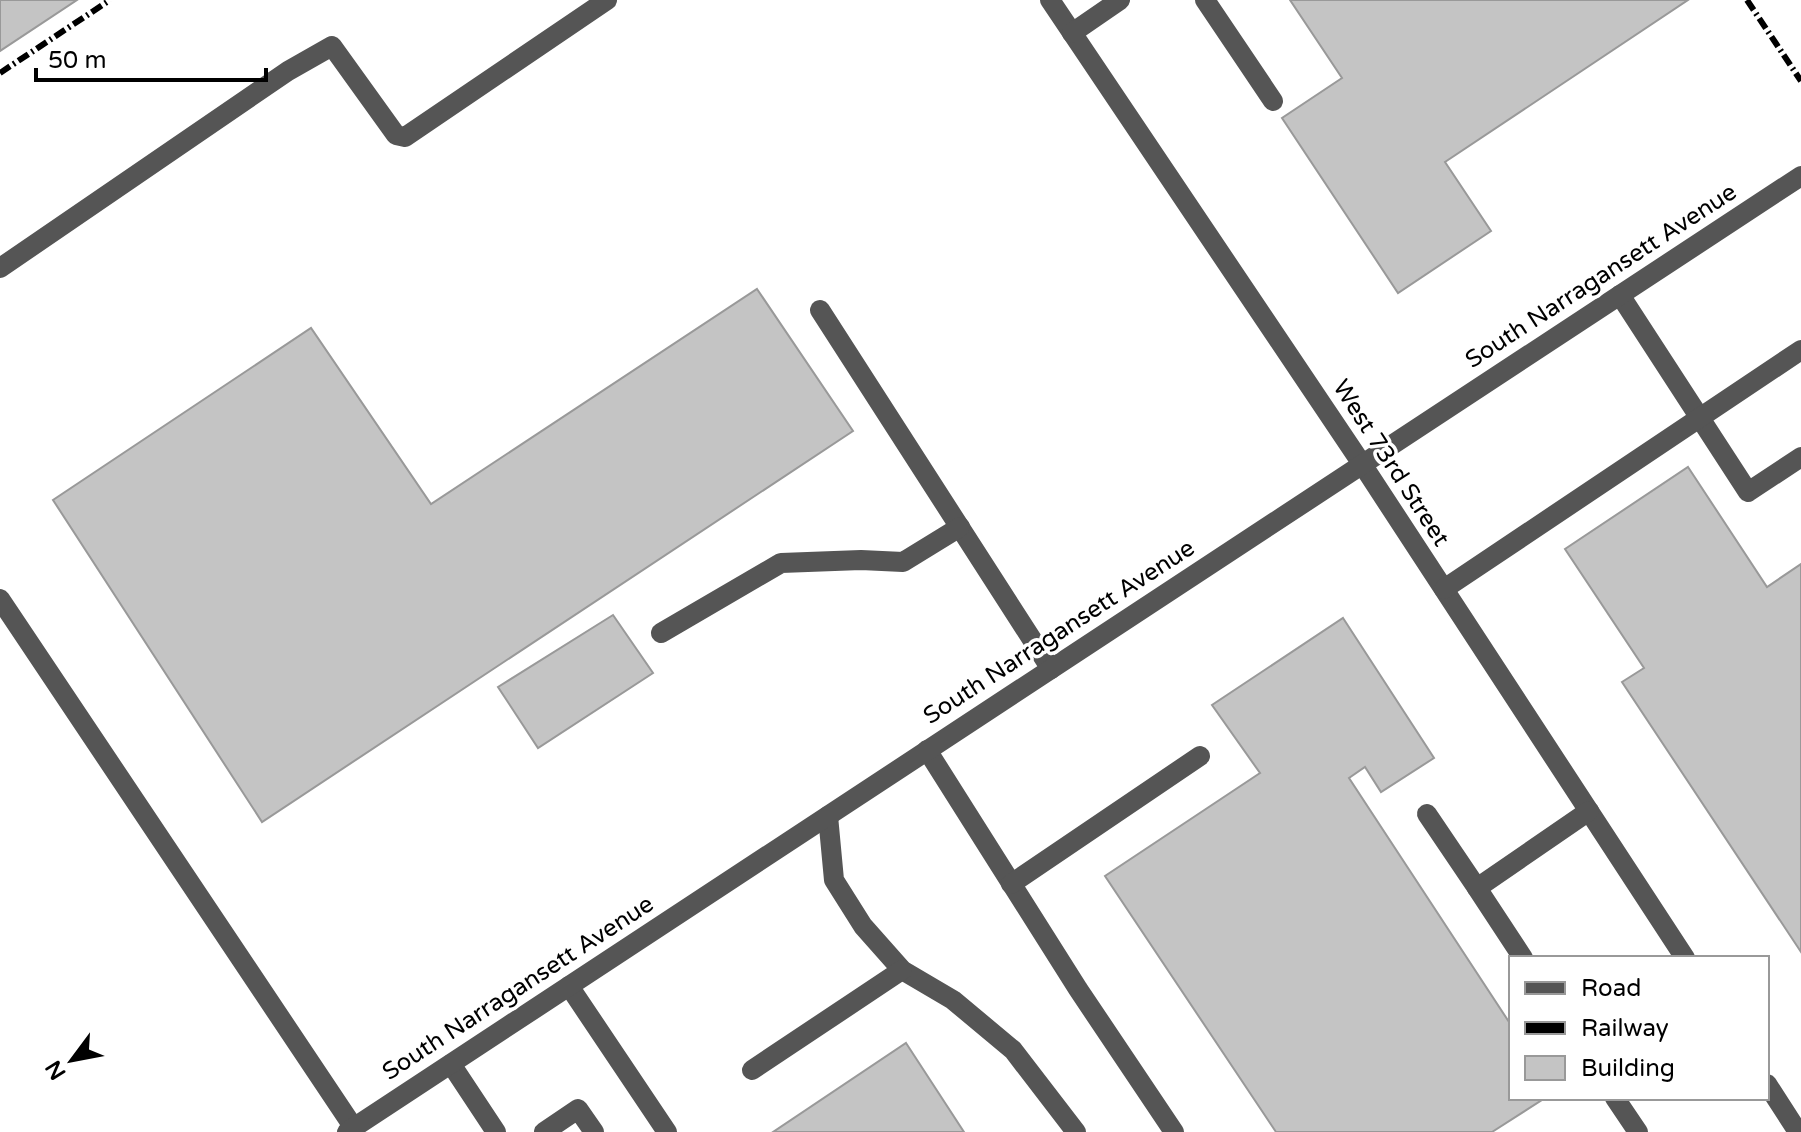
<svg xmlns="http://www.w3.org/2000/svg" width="1801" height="1132" viewBox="0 0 1801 1132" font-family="'Varela Round',sans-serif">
<rect width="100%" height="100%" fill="#fff"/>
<!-- building -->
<g fill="#c4c4c4" stroke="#999" stroke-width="2">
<polygon points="0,0 77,0 0,51"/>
<polygon points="1290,0 1688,0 1445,162 1491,231 1398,293 1282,118 1342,78"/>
<polygon points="757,289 853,431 262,822 53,500 311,328 431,504"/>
<polygon points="1688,467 1767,587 1801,564 1801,952 1622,682 1644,668 1565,549"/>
<polygon points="613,615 653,673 538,748 498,687"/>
<polygon points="1343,618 1434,758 1381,792 1365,767 1349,778 1511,1025 1511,1098 1545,1098 1492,1132 1276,1132 1105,876 1260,773 1212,705"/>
<polygon points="906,1043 964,1132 773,1132"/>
</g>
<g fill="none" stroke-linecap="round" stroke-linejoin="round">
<!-- minor -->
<g stroke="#555" stroke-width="20">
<polyline points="1050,0 1362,464 1685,958"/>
<polyline points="1205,0 1273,101"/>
<polyline points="1072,33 1120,0"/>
<polyline points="0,268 288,71 332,46 396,135 405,137 607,0"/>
<polyline points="1620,295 1748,492 1801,457"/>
<polyline points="820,310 1051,669"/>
<polyline points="1444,589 1801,350"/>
<polyline points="0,599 354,1128"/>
<polyline points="661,633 781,563 861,560 903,562 960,527"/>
<polyline points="927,750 1078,989 1174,1132"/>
<polyline points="1427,814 1477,888"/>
<polyline points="828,816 834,880 863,926 902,970 953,1000 1013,1050 1076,1132"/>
<polyline points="1011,884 1200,756"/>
<polyline points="1523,958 1477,888 1589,811"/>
<polyline points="569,986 667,1132"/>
<polyline points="451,1064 496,1132"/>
<polyline points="752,1070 902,970"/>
<polyline points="1767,1084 1798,1132"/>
<polyline points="1615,1098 1638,1132"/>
<polyline points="347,1132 1801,176"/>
<polyline points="544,1132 578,1109 594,1132"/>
</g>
<!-- rail -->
<g stroke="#000" stroke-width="6" stroke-dasharray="12 4 2 4" stroke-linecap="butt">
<polyline points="1747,0 1801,81"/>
<polyline points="0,73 110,0"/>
</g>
</g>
<g text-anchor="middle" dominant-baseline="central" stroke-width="7" stroke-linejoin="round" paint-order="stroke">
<!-- street labels -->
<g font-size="24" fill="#000" stroke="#fff">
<text transform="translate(1601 276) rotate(-33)">South Narragansett Avenue</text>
<text transform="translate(1391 463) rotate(57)">West 73rd Street</text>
<text transform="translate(1059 632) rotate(-33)">South Narragansett Avenue</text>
<text transform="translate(518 988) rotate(-33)">South Narragansett Avenue</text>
</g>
</g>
<!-- legend -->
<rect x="1509" y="956" width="260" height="144" fill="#ffffff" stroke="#999999" stroke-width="2"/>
<rect x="1525" y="982" width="40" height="12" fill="#555555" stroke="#999999" stroke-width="2"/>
<text x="1581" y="996" font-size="24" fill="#000000">Road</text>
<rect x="1525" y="1022" width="40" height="12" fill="#000000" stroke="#999999" stroke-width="2"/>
<text x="1581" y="1036" font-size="24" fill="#000000">Railway</text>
<rect x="1525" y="1056" width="40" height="24" fill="#c4c4c4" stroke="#999999" stroke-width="2"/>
<text x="1581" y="1076" font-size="24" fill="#000000">Building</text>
<!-- north arrow -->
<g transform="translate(72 1060) rotate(238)" stroke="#ffffff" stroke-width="6" paint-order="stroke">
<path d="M0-6L14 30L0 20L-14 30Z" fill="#000000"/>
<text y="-12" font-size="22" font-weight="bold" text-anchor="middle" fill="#000000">N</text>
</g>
<!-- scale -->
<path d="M36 68v12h230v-12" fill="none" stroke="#000000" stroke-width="4"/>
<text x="48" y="68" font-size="24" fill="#000000" stroke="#ffffff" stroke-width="6" paint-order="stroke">50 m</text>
</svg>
